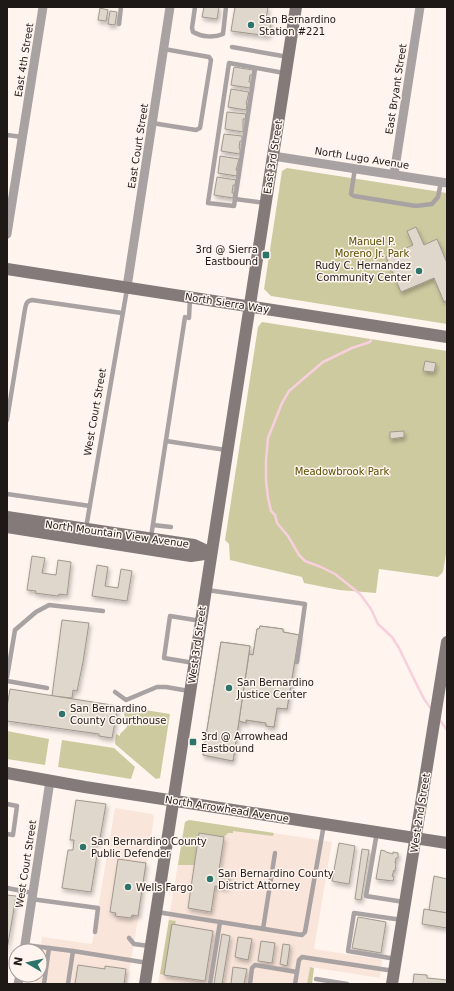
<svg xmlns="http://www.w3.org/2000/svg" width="454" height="991" viewBox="0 0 454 991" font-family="'DejaVu Sans',sans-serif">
<defs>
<filter id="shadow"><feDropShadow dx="1.5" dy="3" stdDeviation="2" flood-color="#0004"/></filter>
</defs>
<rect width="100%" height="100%" fill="#fff4ee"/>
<!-- built -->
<g fill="#fae5da">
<polygon points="115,808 152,814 154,817 138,919 127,984 35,984 36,975 40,975 40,951 42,937 92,944"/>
<polygon points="189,820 332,842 314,949 382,960 380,978 310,967 307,984 158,984 185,822"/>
</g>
<!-- green -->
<g fill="#cecaa0">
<polygon points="287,168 447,193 447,324 271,296 264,289 282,171"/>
<polygon points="262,322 447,351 447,548 443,572 438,577 379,569 376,593 339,590 304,583 302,577 230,560 229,544 225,540 258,327"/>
<polygon points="132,708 170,714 160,778 156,779 115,744 116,734 120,736 120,734 127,727 124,713"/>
<polygon points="7,731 49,739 45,765 7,759"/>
<polygon points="62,740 114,748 135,767 131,779 58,767"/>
<polygon points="189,820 274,833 273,836 233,831 233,833 228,833 224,837 200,833 195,865 178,865 185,822"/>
<polygon points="169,920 176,921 175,925 172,925 164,975 160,974"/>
<polygon points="310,967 314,968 312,984 307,984"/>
</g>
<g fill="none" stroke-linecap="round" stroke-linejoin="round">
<!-- stream -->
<g stroke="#f8cfdd" stroke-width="2.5">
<polyline points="371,340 370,342 352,348 323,362 289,391 282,403 268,438 266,460 266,481 268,498 271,511 275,515 277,523 288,536 299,555 305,561 321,567 335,574 360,594 371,609 378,624 392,637 399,648 414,679 424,699 432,710"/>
<polyline points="439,719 447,730"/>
</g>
</g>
<!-- building -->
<g fill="#dfd7cc" stroke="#a0988d" filter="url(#shadow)">
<polygon points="204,7 219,7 217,19 202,17"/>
<polygon points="235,7 268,7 266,19 271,20 269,36 231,31"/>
<polygon points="100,8 108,10 106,21 98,20"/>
<polygon points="110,11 117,12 115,25 108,24"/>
<polygon points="234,67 253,70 252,75 250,75 249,82 251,82 250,88 231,85"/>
<polygon points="231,89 249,92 246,104 247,105 246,110 228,107"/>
<polygon points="227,112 246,114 245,119 243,119 243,132 225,129"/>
<polygon points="224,134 242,136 242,141 240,141 239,148 240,149 240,154 221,151"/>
<polygon points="220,156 239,159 236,170 237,170 237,176 218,173"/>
<polygon points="217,177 236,180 235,185 233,185 232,193 234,193 233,198 214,195"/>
<polygon points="416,227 424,245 437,239 447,263 447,300 444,302 434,278 401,292 386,257 413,245 407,231"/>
<polygon points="425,361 436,363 434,372 423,371"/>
<polygon points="404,431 404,437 390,439 390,432"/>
<polygon points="32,556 45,558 42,573 56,575 58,560 71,562 67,595 59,594 58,596 35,593 36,591 27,590"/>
<polygon points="97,565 108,567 105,586 118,588 121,569 132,571 127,601 92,596"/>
<polygon points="62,620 89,623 83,662 77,691 73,690 72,698 52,696"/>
<polygon points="260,626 283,629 283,632 299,635 287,709 277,708 274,727 266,726 266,723 246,720 246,723 239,721 233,761 203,755 221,642 250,646 249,654 253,655 257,629 259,629"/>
<polygon points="260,626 283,629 283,632 299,635 287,709 277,708 274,727 266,726 266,723 246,720 246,723 239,721 249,654 253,655 257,629 259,629"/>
<polygon points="221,642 250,646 233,761 203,755"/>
<polygon points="10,689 118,706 112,738 99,736 99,734 7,721 7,707"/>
<polygon points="76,800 106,804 99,844 94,843 92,853 97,855 91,892 62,888 68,850 73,850 74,840 70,840"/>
<polygon points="199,833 224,837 219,870 230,872 227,888 215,886 211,912 188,908"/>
<polygon points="339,843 355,846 349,884 332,881"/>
<polygon points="362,849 369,850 361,900 355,899"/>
<polygon points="381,850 385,851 386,852 393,854 393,852 398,853 398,858 396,858 395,863 396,863 395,871 394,870 392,876 394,877 393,881 376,879"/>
<polygon points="118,859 146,863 138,916 132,915 131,918 115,916 116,913 110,912"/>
<polygon points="434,876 447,879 447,913 429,910"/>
<polygon points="7,895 16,896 7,950"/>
<polygon points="424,909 447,913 447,928 422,924"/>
<polygon points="358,917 386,922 381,953 352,948"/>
<polygon points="172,924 213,931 205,981 164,975"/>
<polygon points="222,934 230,936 222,984 214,984"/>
<polygon points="238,937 252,939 248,960 235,957"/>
<polygon points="261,941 275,943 272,963 258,961"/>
<polygon points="283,944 290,945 287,966 280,964"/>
<polygon points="78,965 105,969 105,966 126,969 124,984 75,984"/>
<polygon points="233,967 247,969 244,984 231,984"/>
<polygon points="414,974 427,975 427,978 447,980 447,984 413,984"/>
</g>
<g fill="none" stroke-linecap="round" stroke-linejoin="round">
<!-- lane -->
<g stroke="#a9a2a2" stroke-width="4.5">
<path d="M195 7 192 28 193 32C202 37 214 38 223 34L226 7"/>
<polyline points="119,24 121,7"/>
<polyline points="232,47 288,57"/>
<polyline points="255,69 234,206 208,203 229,63 284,73"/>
<polyline points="152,123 196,130 200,128 211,60 209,57 164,49"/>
<polyline points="7,135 22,137"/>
<polyline points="355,168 351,194 354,196 416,206 432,204 438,197 441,182"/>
<polyline points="235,199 265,203"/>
<polyline points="189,318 190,298"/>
<path d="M7 420 25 309C26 303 27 301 32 300L122 313"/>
<polyline points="166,441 226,450"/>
<polyline points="7,494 90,506"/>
<polyline points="153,525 171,527"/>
<polyline points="86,528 127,289"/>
<polyline points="151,537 185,317"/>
<polyline points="207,590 305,604 297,662"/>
<polyline points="194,663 164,658 170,616 201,621"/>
<polyline points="7,677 15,630 36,612 49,605 103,611"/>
<polyline points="7,681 47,688"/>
<polyline points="115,692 126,700 157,687 166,687 189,691"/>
<polyline points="7,804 17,806 13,835 7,834"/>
<polyline points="377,832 366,896 404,902"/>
<polyline points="7,888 32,893"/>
<polyline points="31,899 98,908 95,932"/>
<polyline points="157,912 302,935 305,932 324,824"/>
<polyline points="263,929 275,853"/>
<polyline points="129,938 134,944 149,946"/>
<polyline points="25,945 73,951 68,984"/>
<polyline points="73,951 148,963"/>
<polyline points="396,959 348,951 354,913 402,920"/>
<polyline points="316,979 347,984"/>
<polyline points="44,984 49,948"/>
<polyline points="210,984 220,922"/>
<polyline points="250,984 252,968 255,965 297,972"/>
<polyline points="295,984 299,960 302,957 394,971"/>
</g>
<!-- street -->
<g stroke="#a9a2a2" stroke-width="9">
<polyline points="273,156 447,183"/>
<polyline points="394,174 420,7"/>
<polyline points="7,234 43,7"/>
<polyline points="127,287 170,7"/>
<polyline points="24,951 50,781"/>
<polyline points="18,984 20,975"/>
</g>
<!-- secondary -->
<g stroke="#847a7a" stroke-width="12">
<polyline points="7,269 447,337"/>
<polyline points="7,517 194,545 211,553"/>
<polyline points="7,527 191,556 211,553"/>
<polyline points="7,773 85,787 447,843"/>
<polyline points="145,984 296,7"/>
<polyline points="392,984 447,642"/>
</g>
</g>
<!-- markers -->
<g fill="#2d746a" stroke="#fff4ee" stroke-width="1.5">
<circle cx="251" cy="25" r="4"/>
<rect x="262" y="251" width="8" height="8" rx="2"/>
<circle cx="419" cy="271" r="4"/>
<circle cx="229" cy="688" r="4"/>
<circle cx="62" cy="714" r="4"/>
<rect x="189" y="738" width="8" height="8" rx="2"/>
<circle cx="83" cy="847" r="4"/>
<circle cx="210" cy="879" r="4"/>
<circle cx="128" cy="887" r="4"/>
</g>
<g text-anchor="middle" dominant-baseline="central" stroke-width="3" stroke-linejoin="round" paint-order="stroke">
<!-- poi labels -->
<g font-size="10" fill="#1e1917" stroke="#fff4ee" text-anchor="start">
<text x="259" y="19">San Bernardino<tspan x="259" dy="12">Station #221</tspan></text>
<text x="258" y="249" text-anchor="end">3rd @ Sierra<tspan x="258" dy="12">Eastbound</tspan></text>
<text x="411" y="265" text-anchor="end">Rudy C. Hernandez<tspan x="411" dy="12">Community Center</tspan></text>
<text x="237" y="682">San Bernardino<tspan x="237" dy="12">Justice Center</tspan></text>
<text x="70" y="708">San Bernardino<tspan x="70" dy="12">County Courthouse</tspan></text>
<text x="201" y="736">3rd @ Arrowhead<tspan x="201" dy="12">Eastbound</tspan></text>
<text x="91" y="841">San Bernardino County<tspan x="91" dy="12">Public Defender</tspan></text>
<text x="218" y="873">San Bernardino County<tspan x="218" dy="12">District Attorney</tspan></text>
<text x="136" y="887">Wells Fargo</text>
</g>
<!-- street labels -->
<g font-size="10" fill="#1e1917" stroke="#fff4ee">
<text transform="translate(24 60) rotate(-81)">East 4th Street</text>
<text transform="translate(396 89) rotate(-81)">East Bryant Street</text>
<text transform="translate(138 146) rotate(-81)">East Court Street</text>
<text transform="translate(273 157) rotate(-81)">East 3rd Street</text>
<text transform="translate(362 158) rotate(9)">North Lugo Avenue</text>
<text transform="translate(227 303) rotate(9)">North Sierra Way</text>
<text transform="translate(95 412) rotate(-80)">West Court Street</text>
<text transform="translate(117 534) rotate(8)">North Mountain View Avenue</text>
<text transform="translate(197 645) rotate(-82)">West 3rd Street</text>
<text transform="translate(227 809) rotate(9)">North Arrowhead Avenue</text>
<text transform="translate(420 813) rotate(-81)">West 2nd Street</text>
<text transform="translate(26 864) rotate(-81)">West Court Street</text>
</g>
<!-- park labels -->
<g font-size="10" fill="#574f00" stroke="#fff4ee">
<text x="372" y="241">Manuel P.<tspan x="372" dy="12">Moreno Jr. Park</tspan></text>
<text x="342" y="471">Meadowbrook Park</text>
</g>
</g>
<!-- border -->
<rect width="454" height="991" fill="none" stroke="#1e1917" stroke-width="16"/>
<!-- north arrow -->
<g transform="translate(28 963) rotate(279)"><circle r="19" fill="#fff4ee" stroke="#a59c98"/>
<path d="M0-3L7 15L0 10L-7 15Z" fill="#2d746a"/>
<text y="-6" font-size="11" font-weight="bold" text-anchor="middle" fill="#1e1917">N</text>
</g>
</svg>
